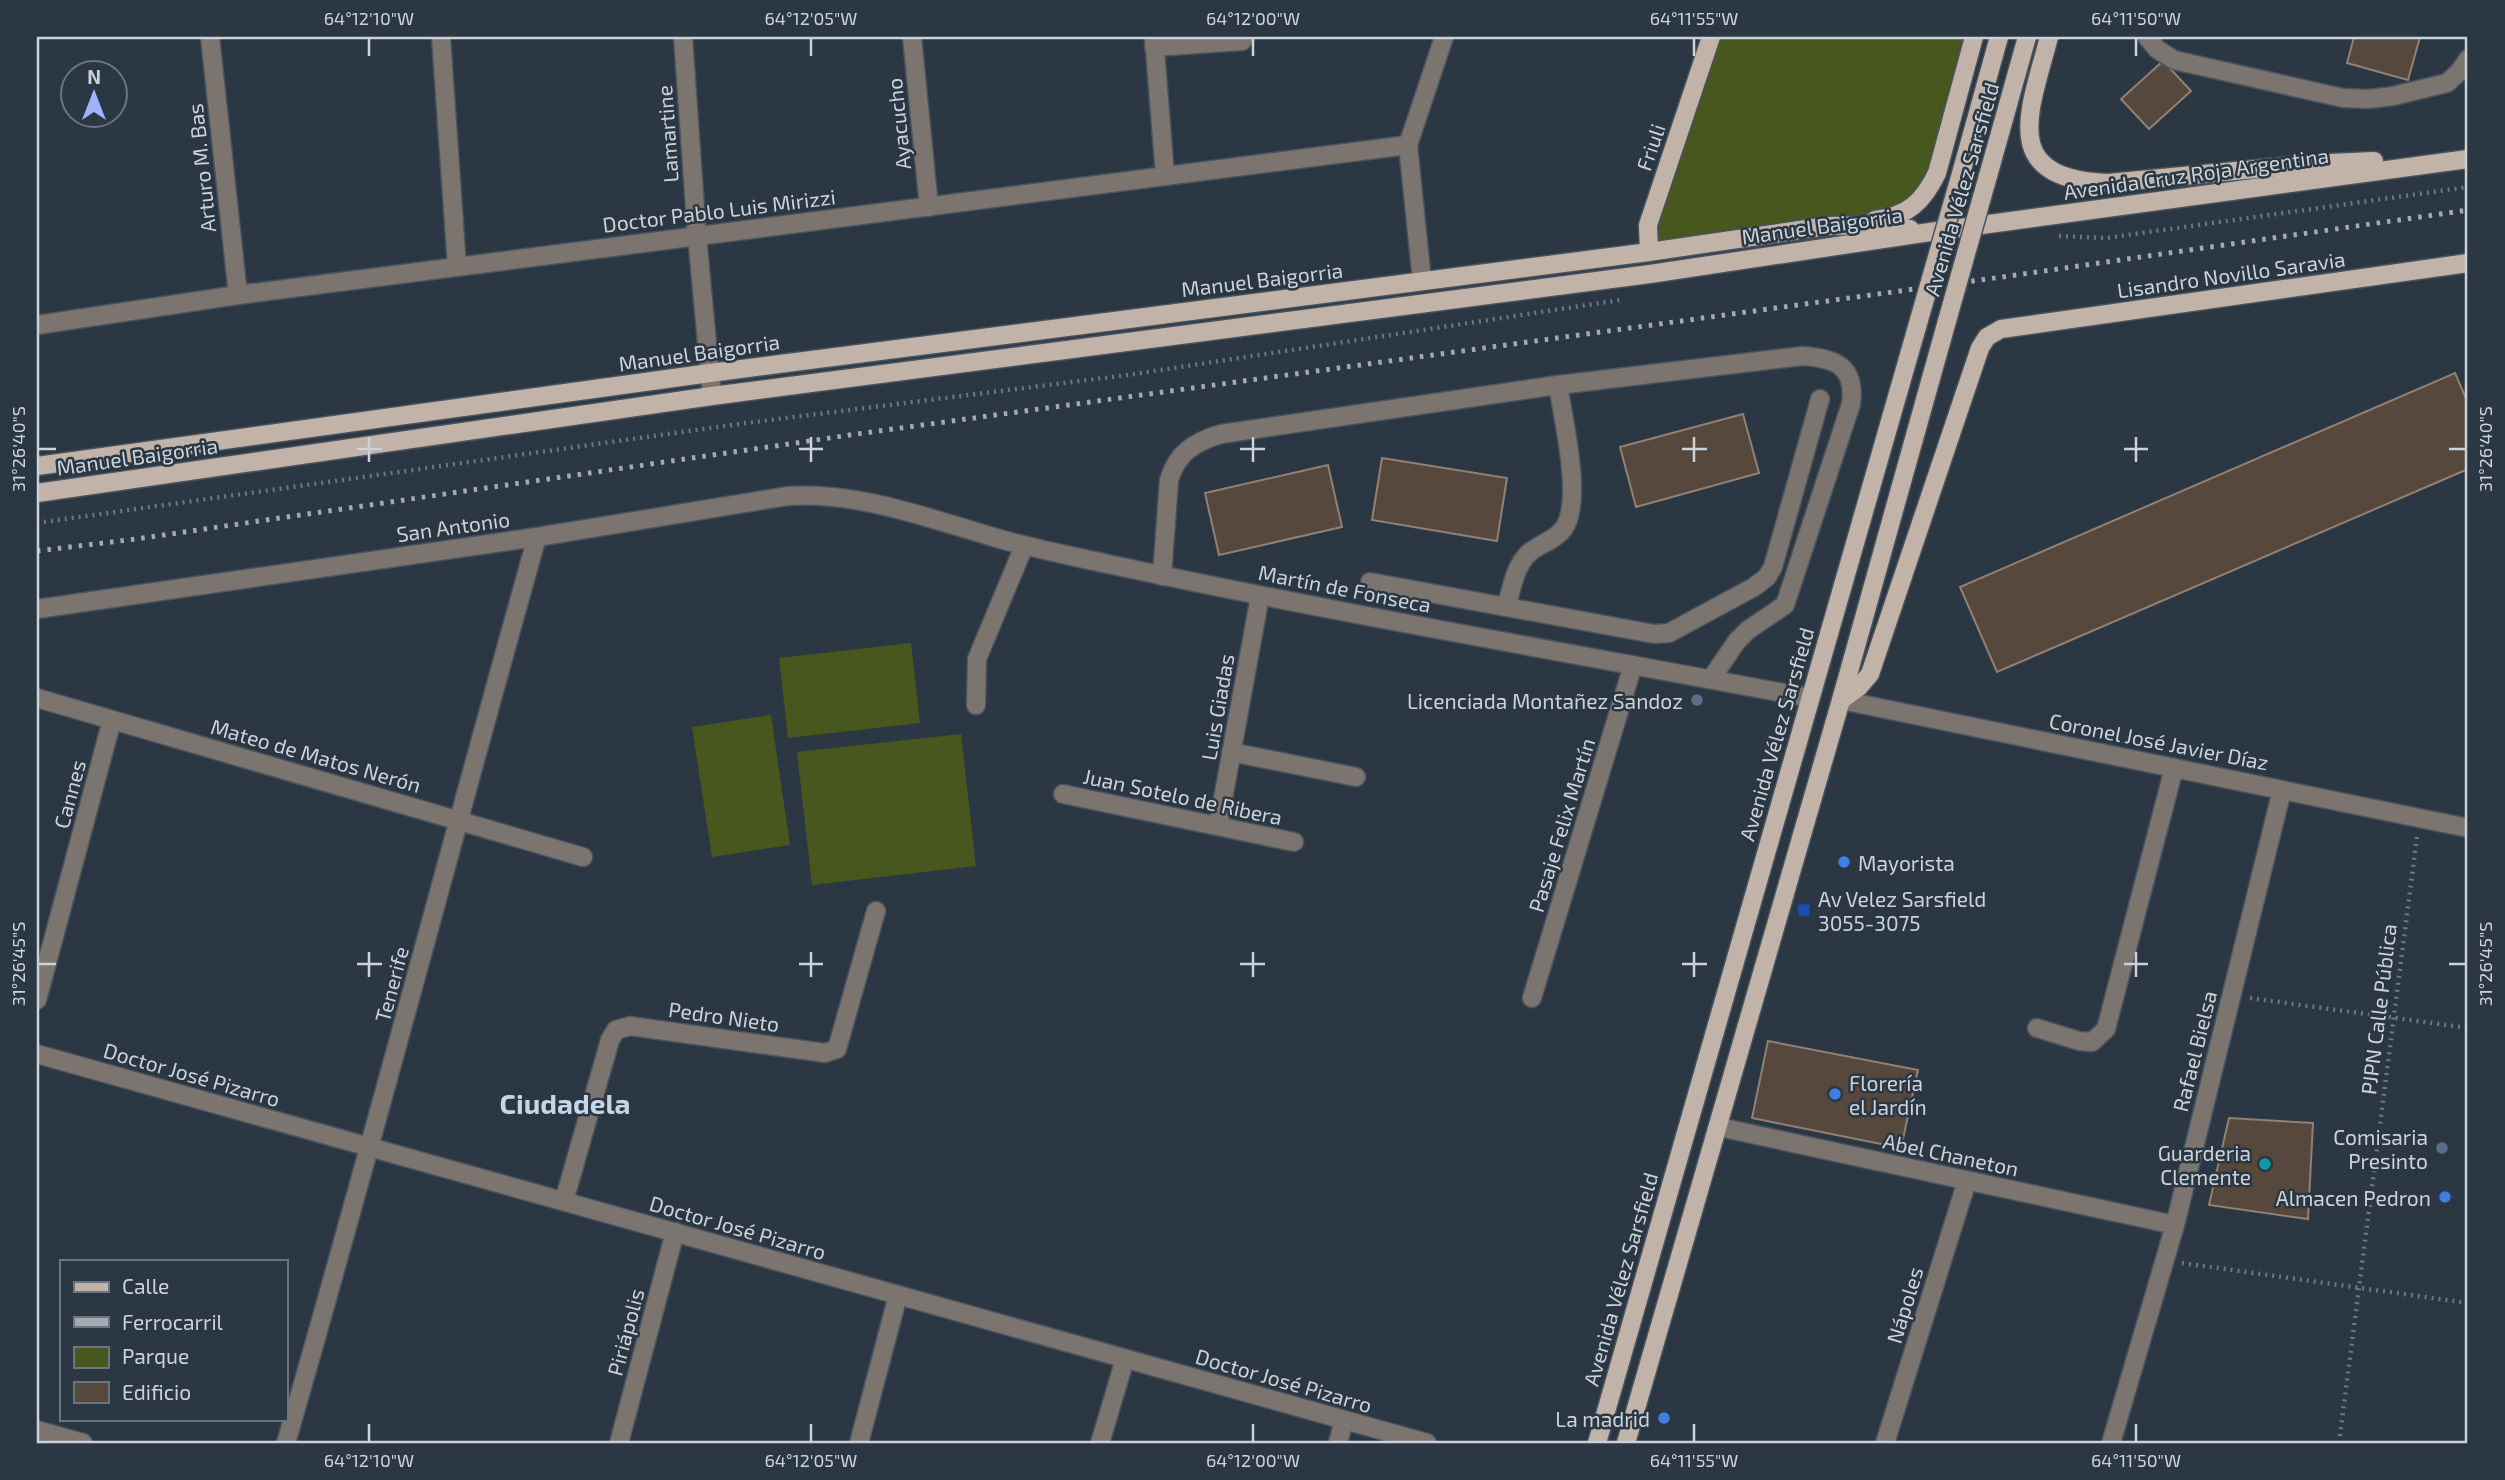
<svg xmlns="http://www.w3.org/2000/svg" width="2505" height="1480" viewBox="0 0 2505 1480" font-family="'Exo 2',sans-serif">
<rect width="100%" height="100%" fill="#2b3743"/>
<!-- green -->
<g fill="#48571d">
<polygon points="1711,37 1974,37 1937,173 1896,216 1649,252"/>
<polygon points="911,643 920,723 788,738 779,658"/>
<polygon points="771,715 790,845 712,857 692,727"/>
<polygon points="961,734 976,866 812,885 797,752"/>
</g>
<!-- building -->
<g fill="#57483d" stroke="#918175" stroke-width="2">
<polygon points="2354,37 2420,37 2408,80 2347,63"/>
<polygon points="2163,61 2191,91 2149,129 2121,99"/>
<polygon points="2455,373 2468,403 2468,469 1997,672 1960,587"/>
<polygon points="1743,414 1759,473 1636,507 1620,447"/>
<polygon points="1382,458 1507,478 1497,541 1372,520"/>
<polygon points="1328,465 1342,527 1219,555 1205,493"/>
<polygon points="1768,1041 1918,1070 1901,1148 1752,1118"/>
<polygon points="2229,1118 2313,1123 2308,1219 2209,1205"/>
</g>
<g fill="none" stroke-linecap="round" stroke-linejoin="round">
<defs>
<g id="minor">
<polyline points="210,37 238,295"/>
<polyline points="441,37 457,267"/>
<polyline points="683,37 697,236 712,396"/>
<polyline points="912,37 929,207"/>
<polyline points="1154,37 1165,176"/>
<polyline points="2147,37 2157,49 2174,60 2343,98 2369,99 2393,96 2447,83 2460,71 2468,59"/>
<polyline points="1154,47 1242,41 1245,37"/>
<polyline points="1422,281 1408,145 1444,37"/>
<polyline points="37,325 238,295 1408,145"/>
<path d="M1162 576 1169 480C1177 453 1194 442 1221 434L1558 385 1802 356C1835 358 1856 366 1851 404L1785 605 1748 630 1737 641 1711 679"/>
<polyline points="1370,582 1654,634 1669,633 1754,587 1767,577 1773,567 1820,399"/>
<path d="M1506 607C1512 589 1514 567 1529 553 1539 544 1556 540 1564 528 1583 500 1563 419 1558 385"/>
<path d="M37 609 537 537 788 496C862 492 930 519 1000 539 1035 549 1072 556 1108 564 1341 614 1576 654 1810 698"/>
<polyline points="37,698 583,857"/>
<polyline points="1841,700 2468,828"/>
<polyline points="976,705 977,659 1024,546"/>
<polyline points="1231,752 1356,777"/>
<polyline points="1063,794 1294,842"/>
<polyline points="1218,826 1260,596"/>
<polyline points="1532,998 1633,665"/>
<polyline points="37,1000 112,720"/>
<polyline points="2037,1028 2079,1041 2092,1042 2106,1029 2174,768"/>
<polyline points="37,1054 1427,1443"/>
<polyline points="1719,1127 2175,1225"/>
<polyline points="564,1201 610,1040 616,1030 630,1026 825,1053 837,1049 876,911"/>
<polyline points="37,1430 83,1443"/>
<path d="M286 1443C373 1142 452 839 537 537"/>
<polyline points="619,1443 675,1232"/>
<polyline points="859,1443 898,1295"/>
<polyline points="1100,1443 1125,1359"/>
<polyline points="1338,1443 1344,1420"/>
<polyline points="1885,1443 1967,1181"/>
<polyline points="2111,1443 2175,1225 2282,790"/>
</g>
<g id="major">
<path d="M2049 37C2030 111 1997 179 2108 183L2310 164 2374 161"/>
<polyline points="1962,170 1999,37"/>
<polyline points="1988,176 2027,37"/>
<path d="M1875 220C1908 216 1923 202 1937 173L1974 37"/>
<polyline points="1649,252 1648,225 1711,37"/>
<polyline points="37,466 710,373 1649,252 1827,226 1881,225 1910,229"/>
<polyline points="37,493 712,396 1650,274 1930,232 2468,159"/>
<polyline points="1841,700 1859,687 1870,674 1980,348 1987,337 2001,329 2468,263"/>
<polyline points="1597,1443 1919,320"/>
<polyline points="1626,1443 1841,700 1947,321"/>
</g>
</defs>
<!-- minor casing -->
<use href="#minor" stroke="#48535e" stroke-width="21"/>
<!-- major casing -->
<use href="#major" stroke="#48535e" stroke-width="21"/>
<!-- path -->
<g stroke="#6e7882" stroke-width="4.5" stroke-dasharray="2 5" stroke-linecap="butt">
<polyline points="2059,236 2106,238 2468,187"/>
<polyline points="37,523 746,423 1128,375 1620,300"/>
<polyline points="2250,998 2468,1028"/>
<polyline points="2182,1263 2468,1303"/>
<polyline points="2339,1443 2417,837"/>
</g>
<!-- minor -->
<use href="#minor" stroke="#7c756f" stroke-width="18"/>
<!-- major -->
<use href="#major" stroke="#c1b3a8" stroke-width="18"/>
<!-- rail -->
<polyline stroke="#a2abb3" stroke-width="5" stroke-dasharray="3.5 7" stroke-linecap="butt" points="37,551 136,539 857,434 2002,277 2468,210"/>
<defs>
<g id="major-bridge">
<polyline points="1919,320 1962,170"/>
<polyline points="1947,321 1988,176"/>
</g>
</defs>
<!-- major-bridge casing -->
<use href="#major-bridge" stroke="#48535e" stroke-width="21" stroke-linecap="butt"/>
<!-- major-bridge -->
<use href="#major-bridge" stroke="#c1b3a8" stroke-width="18"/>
</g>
<!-- ticks -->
<path fill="none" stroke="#cbd3da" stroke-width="2.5" d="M369 38V56M811 38V56M1253 38V56M1694 38V56M2136 38V56M369 437V462M811 437V462M1253 437V462M1694 437V462M2136 437V462M38 449H56M357 449H382M799 449H823M1240 449H1265M1682 449H1707M2124 449H2148M2449 449H2466M369 952V977M811 952V977M1253 952V977M1694 952V977M2136 952V977M38 964H56M357 964H382M799 964H823M1240 964H1265M1682 964H1707M2124 964H2148M2449 964H2466M369 1424V1442M811 1424V1442M1253 1424V1442M1694 1424V1442M2136 1424V1442"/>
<!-- markers -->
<g fill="#5c6f8a" stroke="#2b3743" stroke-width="2.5">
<circle cx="1697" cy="700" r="7"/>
<circle cx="2442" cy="1148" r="7"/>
</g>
<g fill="#3f7fe0" stroke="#2b3743" stroke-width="2.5">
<circle cx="1844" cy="862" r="7"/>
<circle cx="1835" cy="1094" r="7"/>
<circle cx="2445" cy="1197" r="7"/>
<circle cx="1664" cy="1418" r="7"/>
</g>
<rect fill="#1a4fb4" stroke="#2b3743" stroke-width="2.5" x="1797" y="903" width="14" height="14" rx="3.5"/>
<circle fill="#0f9aa8" stroke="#2b3743" stroke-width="2.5" cx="2265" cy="1164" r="7"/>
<g text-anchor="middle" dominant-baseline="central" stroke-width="5" stroke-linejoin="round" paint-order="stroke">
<!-- street labels -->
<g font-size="21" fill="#cbd3da" stroke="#2b3743">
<text transform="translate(898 124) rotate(-96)">Ayacucho</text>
<text transform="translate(667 134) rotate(-94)">Lamartine</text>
<text transform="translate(1650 147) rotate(-71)">Friuli</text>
<text transform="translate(201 168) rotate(-96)">Arturo M. Bas</text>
<text transform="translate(2196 173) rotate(-8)">Avenida Cruz Roja Argentina</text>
<text transform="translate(1961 189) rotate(-74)">Avenida Vélez Sarsfield</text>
<text transform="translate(719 210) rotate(-7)">Doctor Pablo Luis Mirizzi</text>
<text transform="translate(1822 225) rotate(-8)">Manuel Baigorria</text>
<text transform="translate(2231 274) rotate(-8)">Lisandro Novillo Saravia</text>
<text transform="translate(1262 279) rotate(-7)">Manuel Baigorria</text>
<text transform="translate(699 352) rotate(-8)">Manuel Baigorria</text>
<text transform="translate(137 456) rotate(-8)">Manuel Baigorria</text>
<text transform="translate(453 526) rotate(-8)">San Antonio</text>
<text transform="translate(1345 588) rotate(11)">Martín de Fonseca</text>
<text transform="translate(1217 707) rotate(-80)">Luis Giadas</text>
<text transform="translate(1776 734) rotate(-74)">Avenida Vélez Sarsfield</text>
<text transform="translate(2159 741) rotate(11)">Coronel José Javier Díaz</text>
<text transform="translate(316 755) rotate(16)">Mateo de Matos Nerón</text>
<text transform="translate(69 794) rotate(-75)">Cannes</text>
<text transform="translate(1183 796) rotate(12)">Juan Sotelo de Ribera</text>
<text transform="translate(1561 825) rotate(-73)">Pasaje Felix Martín</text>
<text transform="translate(391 984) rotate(-75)">Tenerife</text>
<text transform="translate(2378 1009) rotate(-83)">PJPN Calle Pública</text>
<text transform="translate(724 1016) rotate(8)">Pedro Nieto</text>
<text transform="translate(2194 1051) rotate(-76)">Rafael Bielsa</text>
<text transform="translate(192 1074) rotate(16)">Doctor José Pizarro</text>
<text transform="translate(1951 1154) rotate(12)">Abel Chaneton</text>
<text transform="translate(738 1227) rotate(16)">Doctor José Pizarro</text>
<text transform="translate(1620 1279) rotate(-74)">Avenida Vélez Sarsfield</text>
<text transform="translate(1904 1305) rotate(-73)">Nápoles</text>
<text transform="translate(625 1332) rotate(-75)">Piriápolis</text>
<text transform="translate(1284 1380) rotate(16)">Doctor José Pizarro</text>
</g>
<!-- poi labels -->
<g font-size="21" fill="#cbd3da" stroke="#2b3743" text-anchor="end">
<text x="1683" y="700">Licenciada Montañez Sandoz</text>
<text x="1858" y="862" text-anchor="start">Mayorista</text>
<text x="1818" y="898" text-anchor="start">Av Velez Sarsfield<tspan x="1818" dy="24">3055-3075</tspan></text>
<text x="1849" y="1082" text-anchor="start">Florería<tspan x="1849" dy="24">el Jardín</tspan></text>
<text x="2428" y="1136">Comisaria<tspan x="2428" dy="24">Presinto</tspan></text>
<text x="2251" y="1152">Guarderia<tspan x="2251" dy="24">Clemente</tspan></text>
<text x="2431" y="1197">Almacen Pedron</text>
<text x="1650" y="1418">La madrid</text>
</g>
<!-- district labels -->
<g font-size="28" font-weight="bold" fill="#c7d6e5" stroke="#2b3743">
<text x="565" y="1103">Ciudadela</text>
</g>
</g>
<!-- border -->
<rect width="2505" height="1480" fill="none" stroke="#2b3743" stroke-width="77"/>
<!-- legend -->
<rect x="60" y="1260" width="228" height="161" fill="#2b3743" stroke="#6b757f" stroke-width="2"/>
<rect x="74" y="1282" width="35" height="10" fill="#c1b3a8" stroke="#6b757f" stroke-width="2"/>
<text x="122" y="1294" font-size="21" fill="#cbd3da">Calle</text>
<rect x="74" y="1317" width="35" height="10" fill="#a2abb3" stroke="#6b757f" stroke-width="2"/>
<text x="122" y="1330" font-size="21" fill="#cbd3da">Ferrocarril</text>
<rect x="74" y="1347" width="35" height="21" fill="#48571d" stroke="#6b757f" stroke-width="2"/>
<text x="122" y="1364" font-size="21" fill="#cbd3da">Parque</text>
<rect x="74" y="1382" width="35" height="21" fill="#57483d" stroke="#6b757f" stroke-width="2"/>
<text x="122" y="1400" font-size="21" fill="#cbd3da">Edificio</text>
<!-- north arrow -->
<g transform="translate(94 94)"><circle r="33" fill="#2b3743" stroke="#6b757f" stroke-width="2"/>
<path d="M0-5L12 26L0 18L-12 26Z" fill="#9fb3fd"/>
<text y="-10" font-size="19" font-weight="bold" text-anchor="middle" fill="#cbd3da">N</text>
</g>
<rect x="38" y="38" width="2428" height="1404" fill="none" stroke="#cbd3da" stroke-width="2.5"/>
<g font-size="18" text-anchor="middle" fill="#cbd3da">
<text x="369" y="25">64°12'10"W</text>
<text x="811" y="25">64°12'05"W</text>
<text x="1253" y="25">64°12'00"W</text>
<text x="1694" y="25">64°11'55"W</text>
<text x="2136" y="25">64°11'50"W</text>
<text transform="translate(19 449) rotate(-90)" y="6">31°26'40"S</text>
<text transform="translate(2486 449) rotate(-90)" y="6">31°26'40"S</text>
<text transform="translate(19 964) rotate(-90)" y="6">31°26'45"S</text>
<text transform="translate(2486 964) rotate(-90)" y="6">31°26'45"S</text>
<text x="369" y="1467">64°12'10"W</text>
<text x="811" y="1467">64°12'05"W</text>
<text x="1253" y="1467">64°12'00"W</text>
<text x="1694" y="1467">64°11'55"W</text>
<text x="2136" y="1467">64°11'50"W</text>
</g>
</svg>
